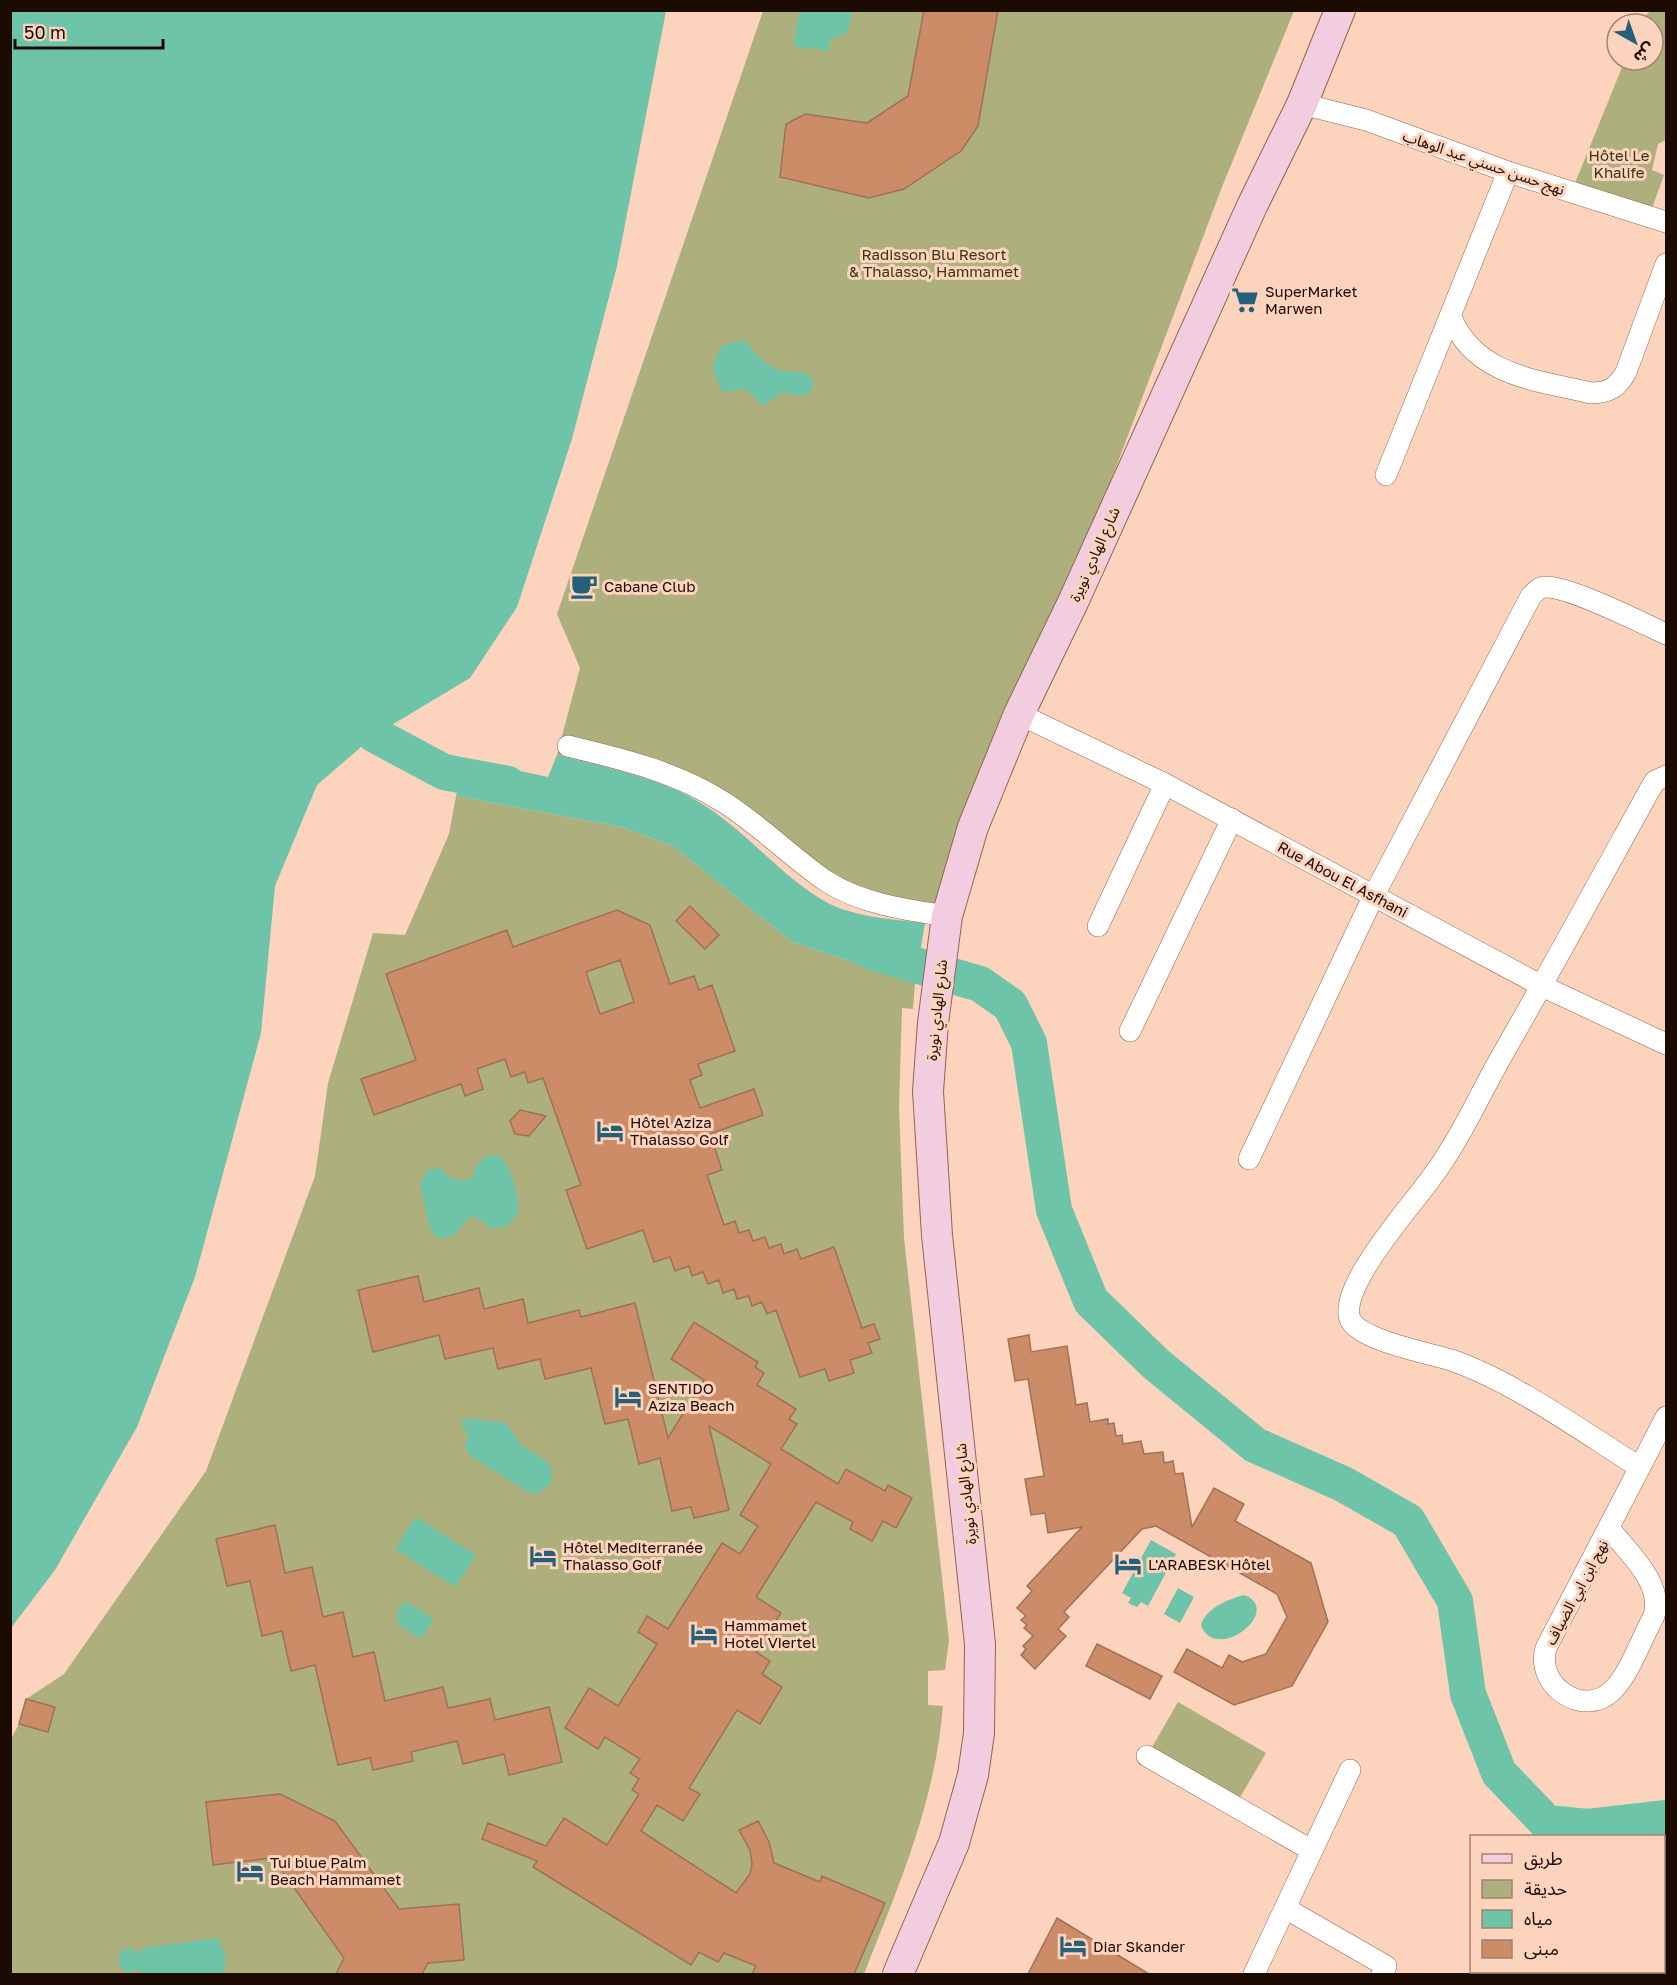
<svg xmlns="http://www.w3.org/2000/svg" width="1677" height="1985" viewBox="0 0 1677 1985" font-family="'Golos Text','Noto Sans Arabic',sans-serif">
<rect width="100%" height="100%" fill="#fcd3bc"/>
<!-- green -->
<g fill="#adb07d">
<polygon points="763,11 1294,11 1222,187 948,911 886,908 696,790 557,755 580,668 557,614"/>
<polygon points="1651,11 1666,11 1666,140 1658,144 1652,170 1664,175 1652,208 1573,188 1625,60 1653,60 1653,24 1640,24 1643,17"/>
<path d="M456 796 621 827 673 846 792 942 915 983 913 1009 902 1008 899 1107 904 1238 949 1640 945 1670 928 1671V1705L943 1706C935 1803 899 1885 864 1974H11V1739L19 1724 26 1699 64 1674 206 1471 315 1176 328 1083 373 933 405 935 449 834Z"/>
<polygon points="1178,1702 1266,1753 1239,1799 1151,1749"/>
</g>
<!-- water -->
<g fill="#6ec4a8">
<polygon points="11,10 666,11 617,266 572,439 517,607 470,678 375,735 317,785 275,886 261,1033 195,1277 137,1427 55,1570 11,1628"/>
<polygon points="800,11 852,11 848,32 830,40 828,51 793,46"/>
<path d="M743 340C769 365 767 372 806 373L814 383 809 394 794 395 783 392 763 406 746 389 722 392 712 368 721 346Z"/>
<path d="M557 755C601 767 651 775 692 798 744 826 780 878 830 904 856 917 896 920 925 923L915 983 792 942 673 846 621 827 456 796 464 759 548 777Z"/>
<path d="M499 1155C514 1174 518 1190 518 1214L505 1227 491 1229 481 1220 471 1216C457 1228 457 1241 437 1238L429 1227 420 1183 427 1170 440 1168C449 1179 458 1183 473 1178L475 1167 487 1156Z"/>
<polygon points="464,1418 506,1423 520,1444 551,1465 552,1482 539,1493 530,1493 469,1455 465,1446 468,1435 461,1424"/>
<polygon points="416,1517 476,1555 455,1587 395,1549"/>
<polygon points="1151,1540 1176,1554 1148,1606 1141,1602 1137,1607 1128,1603 1131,1598 1122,1593"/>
<polygon points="1178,1588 1194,1597 1180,1623 1164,1614"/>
<path d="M1244 1595C1285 1610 1215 1665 1201 1625 1205 1609 1228 1599 1244 1595Z"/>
<polygon points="405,1601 434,1619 421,1639 399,1625 397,1612"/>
<polygon points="218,1938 226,1956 223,1974 141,1974 138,1969 127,1973 118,1965 121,1951 132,1948 140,1955 142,1948"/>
</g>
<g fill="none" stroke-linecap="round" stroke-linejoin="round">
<!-- river -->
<g stroke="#6ec4a8" stroke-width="36">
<polyline points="375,735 444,772 508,784"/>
<polyline points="871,952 980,984 1010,1005 1029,1043 1054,1210 1091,1301 1156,1364 1255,1445 1343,1484 1408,1521 1455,1601 1468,1694 1499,1773 1547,1823 1588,1827 1666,1818"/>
</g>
</g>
<!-- building -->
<g fill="#cc8c67" stroke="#9f7156" stroke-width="1.5" fill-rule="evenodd">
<polygon points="924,10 998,10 978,126 961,151 904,189 869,198 780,177 786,124 805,114 867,123 908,96"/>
<polygon points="690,906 719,935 705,949 676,921"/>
<path d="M617 910 650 925 670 984 694 976 699 990 712 985 735 1051 698 1064 702 1075 690 1080 700 1108 754 1089 763 1115 710 1134 722 1170 707 1175 724 1225 735 1221 739 1233 749 1230 753 1241 765 1237 769 1248 781 1244 784 1254 797 1249 801 1259 834 1247 862 1328 874 1324 880 1339 868 1343 872 1353 850 1360 854 1373 829 1381 825 1369 800 1377 776 1310 767 1314 762 1302 752 1306 749 1296 737 1299 734 1289 723 1293 719 1280 708 1284 703 1272 692 1276 689 1266 675 1271 670 1257 654 1262 643 1230 587 1249 566 1190 581 1185 543 1078 528 1083 525 1072 511 1077 505 1059 477 1069 483 1089 465 1096 461 1084 374 1115 361 1079 416 1060 386 974 507 930 513 947ZM620 960 634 1002 600 1014 586 972Z"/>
<polygon points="520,1110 546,1116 529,1136 515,1134 510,1121"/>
<polygon points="418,1276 424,1302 479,1288 484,1309 523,1299 528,1323 579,1310 581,1317 635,1303 668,1438 704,1380 671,1359 694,1322 758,1362 755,1367 764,1373 757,1385 796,1409 789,1419 797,1424 781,1449 838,1484 846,1469 885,1491 888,1485 912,1498 896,1528 883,1521 872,1541 850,1529 853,1522 816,1502 756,1597 781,1613 756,1652 770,1661 762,1674 782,1687 760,1724 737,1710 689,1788 700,1794 683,1821 657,1805 641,1831 736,1893 750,1874 752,1864 750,1850 739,1830 758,1821 769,1842 774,1863 820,1882 822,1876 885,1903 854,1974 752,1974 756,1966 724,1953 718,1962 699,1952 691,1965 533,1867 537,1861 482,1839 488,1823 546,1846 564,1818 607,1845 639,1794 632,1790 639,1779 630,1773 640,1759 605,1737 598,1749 565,1728 589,1688 618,1706 657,1644 638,1632 647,1616 668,1629 722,1543 740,1554 758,1526 740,1515 771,1464 709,1426 729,1510 694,1518 691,1507 672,1511 660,1458 639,1464 628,1419 605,1424 591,1368 545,1379 540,1359 498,1369 493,1348 445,1359 439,1335 373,1352 358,1290"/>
<polygon points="1029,1335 1031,1352 1067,1346 1076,1405 1087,1403 1090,1422 1108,1419 1108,1424 1114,1423 1116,1436 1122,1435 1123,1444 1141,1441 1144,1454 1163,1452 1164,1463 1173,1461 1175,1474 1183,1473 1192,1527 1214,1488 1244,1504 1235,1521 1311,1563 1328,1622 1292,1686 1234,1705 1174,1672 1187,1649 1222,1668 1229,1655 1242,1662 1266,1654 1287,1617 1277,1594 1156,1526 1142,1529 1064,1612 1069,1617 1058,1629 1066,1636 1035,1669 1021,1655 1026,1649 1023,1646 1033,1636 1024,1628 1027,1625 1021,1620 1026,1616 1017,1608 1032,1591 1027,1586 1082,1527 1048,1533 1045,1513 1031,1515 1025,1479 1044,1476 1028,1379 1015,1381 1008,1339"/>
<polygon points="275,1525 285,1573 312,1567 323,1617 343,1612 353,1657 374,1652 385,1701 443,1687 448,1708 490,1699 495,1720 549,1707 562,1762 509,1775 504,1754 463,1764 457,1741 411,1752 413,1761 373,1770 370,1758 338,1765 315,1665 291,1671 282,1631 262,1636 250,1581 227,1586 216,1539"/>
<polygon points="1097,1644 1162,1676 1150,1699 1086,1666"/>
<polygon points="26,1699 55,1707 48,1732 19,1724"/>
<polygon points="280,1794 335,1821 399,1909 459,1904 464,1960 428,1963 422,1974 336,1974 344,1958 273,1858 213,1865 206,1802"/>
<polygon points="1057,1918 1149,1974 1028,1974"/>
</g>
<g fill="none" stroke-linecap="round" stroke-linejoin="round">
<defs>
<g id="street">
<polyline points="1302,104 1366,120 1508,172 1666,222"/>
<path d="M1451 317C1475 376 1537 380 1591 393 1609 393 1618 387 1626 372L1666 264"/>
<polyline points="1386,475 1508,172"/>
<polyline points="1019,714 1165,784 1542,986 1666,1044"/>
<path d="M568 746C622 759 677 772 725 803 761 826 791 857 826 881 861 904 907 910 947 916"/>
<polyline points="1098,926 1165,784"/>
<polyline points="1130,1031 1232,819"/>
<path d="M1249 1159 1374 895 1531 596C1535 592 1539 587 1546 587 1571 587 1640 622 1666 634"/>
<path d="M1639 1467C1583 1432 1513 1381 1451 1360 1429 1353 1363 1341 1351 1321 1334 1291 1414 1203 1432 1177 1459 1141 1478 1098 1500 1059 1551 970 1600 880 1649 791L1655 781 1666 776"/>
<path d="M1609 1528C1628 1553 1664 1583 1654 1616 1642 1637 1630 1673 1613 1690 1584 1719 1535 1686 1546 1648L1666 1417"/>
<polyline points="1147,1756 1311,1850"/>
<polyline points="1285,1908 1386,1966 1382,1974"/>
<polyline points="1254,1974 1350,1770"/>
</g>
<polyline id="secondary" points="898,1974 954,1843 973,1775 979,1733 980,1644 937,1235 928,1091 933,1023 947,916 973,827 1019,714 1074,600 1252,206 1302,104 1340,10"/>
</defs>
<!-- street casing -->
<use href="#street" stroke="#92654b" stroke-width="22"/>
<!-- secondary casing -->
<use href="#secondary" stroke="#92654b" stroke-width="32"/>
<!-- street -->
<use href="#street" stroke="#fff" stroke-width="21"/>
<!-- secondary -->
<use href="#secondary" stroke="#f2cde0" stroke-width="30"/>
</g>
<!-- icons -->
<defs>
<symbol id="supermarket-bare" viewBox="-9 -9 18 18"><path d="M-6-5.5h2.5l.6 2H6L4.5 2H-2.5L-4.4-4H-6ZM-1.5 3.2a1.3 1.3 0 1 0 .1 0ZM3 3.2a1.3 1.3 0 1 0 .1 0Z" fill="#265f79" stroke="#fcd3bc" stroke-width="2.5" paint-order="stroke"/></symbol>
<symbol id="cafe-bare" viewBox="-9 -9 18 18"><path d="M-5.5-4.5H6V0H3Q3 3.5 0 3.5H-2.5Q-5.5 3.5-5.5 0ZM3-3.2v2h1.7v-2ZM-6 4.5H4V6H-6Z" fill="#265f79" stroke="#fcd3bc" stroke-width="2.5" paint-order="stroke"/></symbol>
<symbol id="hotel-bare" viewBox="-9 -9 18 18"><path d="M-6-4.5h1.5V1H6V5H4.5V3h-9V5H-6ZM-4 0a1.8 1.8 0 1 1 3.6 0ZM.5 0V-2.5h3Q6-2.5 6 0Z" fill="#265f79" stroke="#fcd3bc" stroke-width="2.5" paint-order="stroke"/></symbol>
</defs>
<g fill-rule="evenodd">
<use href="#supermarket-bare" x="1226" y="281" width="38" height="38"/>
<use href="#cafe-bare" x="565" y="567" width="38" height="38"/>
<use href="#hotel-bare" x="591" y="1112" width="38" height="38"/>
<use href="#hotel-bare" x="609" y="1378" width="38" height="38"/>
<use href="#hotel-bare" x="524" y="1537" width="38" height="38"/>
<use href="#hotel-bare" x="1109" y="1545" width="38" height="38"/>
<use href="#hotel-bare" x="685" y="1615" width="38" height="38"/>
<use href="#hotel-bare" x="231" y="1852" width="38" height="38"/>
<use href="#hotel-bare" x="1054" y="1927" width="38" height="38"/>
</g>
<g text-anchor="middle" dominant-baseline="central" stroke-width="6" stroke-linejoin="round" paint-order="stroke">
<!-- park labels -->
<g font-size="15" fill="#343616" stroke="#fcd3bc">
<text x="1619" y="155">Hôtel Le<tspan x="1619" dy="17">Khalife</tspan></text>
<text x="934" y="254">Radisson Blu Resort<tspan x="934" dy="17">&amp; Thalasso, Hammamet</tspan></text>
</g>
<!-- street labels -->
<g font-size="15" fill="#1c0b03" stroke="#fcd3bc">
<text transform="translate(1484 162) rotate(19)">نهج حسن حسني عبد الوهاب</text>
<text transform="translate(1094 554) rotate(-66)">شارع الهادي نويرة</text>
<text transform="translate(1343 879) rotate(28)">Rue Abou El Asfhani</text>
<text transform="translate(936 1010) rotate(-84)">شارع الهادي نويرة</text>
<text transform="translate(965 1494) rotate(-96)">شارع الهادي نويرة</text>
<text transform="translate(1576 1592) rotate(-62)">نهج ابن ابي الضياف</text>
</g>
<!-- poi labels -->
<g font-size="15" fill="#1c0b03" stroke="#fcd3bc" text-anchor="start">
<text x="1265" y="291">SuperMarket<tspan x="1265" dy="17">Marwen</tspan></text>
<text x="604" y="586">Cabane Club</text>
<text x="630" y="1122">Hôtel Aziza<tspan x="630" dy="17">Thalasso Golf</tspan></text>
<text x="648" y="1388">SENTIDO<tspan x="648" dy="17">Aziza Beach</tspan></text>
<text x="563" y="1547">Hôtel Mediterranée<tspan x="563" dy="17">Thalasso Golf</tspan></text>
<text x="1148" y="1564">L'ARABESK Hôtel</text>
<text x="724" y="1625">Hammamet<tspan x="724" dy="17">Hotel Viertel</tspan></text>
<text x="270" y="1862">Tui blue Palm<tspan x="270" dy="17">Beach Hammamet</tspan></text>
<text x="1093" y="1946">Diar Skander</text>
</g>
</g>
<!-- border -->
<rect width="1677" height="1985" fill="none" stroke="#1c0b03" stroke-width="24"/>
<!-- legend -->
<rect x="1470" y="1835" width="195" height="138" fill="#fcd3bc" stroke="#a28372" stroke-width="1.5"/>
<rect x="1482" y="1854" width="30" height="9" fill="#f2cde0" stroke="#a28372" stroke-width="1.5"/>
<text x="1524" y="1865" font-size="18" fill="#1c0b03">طريق</text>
<rect x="1482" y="1880" width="30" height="18" fill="#adb07d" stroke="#a28372" stroke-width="1.5"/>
<text x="1524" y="1895" font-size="18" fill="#1c0b03">حديقة</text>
<rect x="1482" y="1910" width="30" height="18" fill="#6ec4a8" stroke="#a28372" stroke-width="1.5"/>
<text x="1524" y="1925" font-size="18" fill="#1c0b03">مياه</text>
<rect x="1482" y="1940" width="30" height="18" fill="#cc8c67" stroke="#a28372" stroke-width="1.5"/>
<text x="1524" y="1955" font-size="18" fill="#1c0b03">مبنى</text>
<!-- north arrow -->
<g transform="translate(1635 42) rotate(140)"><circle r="28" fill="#fcd3bc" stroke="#a28372" stroke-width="1.5"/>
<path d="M0-4.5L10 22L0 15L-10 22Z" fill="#265f79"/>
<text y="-9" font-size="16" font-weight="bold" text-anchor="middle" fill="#1c0b03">ش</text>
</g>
<!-- scale -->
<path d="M15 39v9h148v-9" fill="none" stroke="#1c0b03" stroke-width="3"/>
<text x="24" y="39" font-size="18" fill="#1c0b03" stroke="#fcd3bc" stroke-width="4.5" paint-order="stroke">50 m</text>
</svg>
